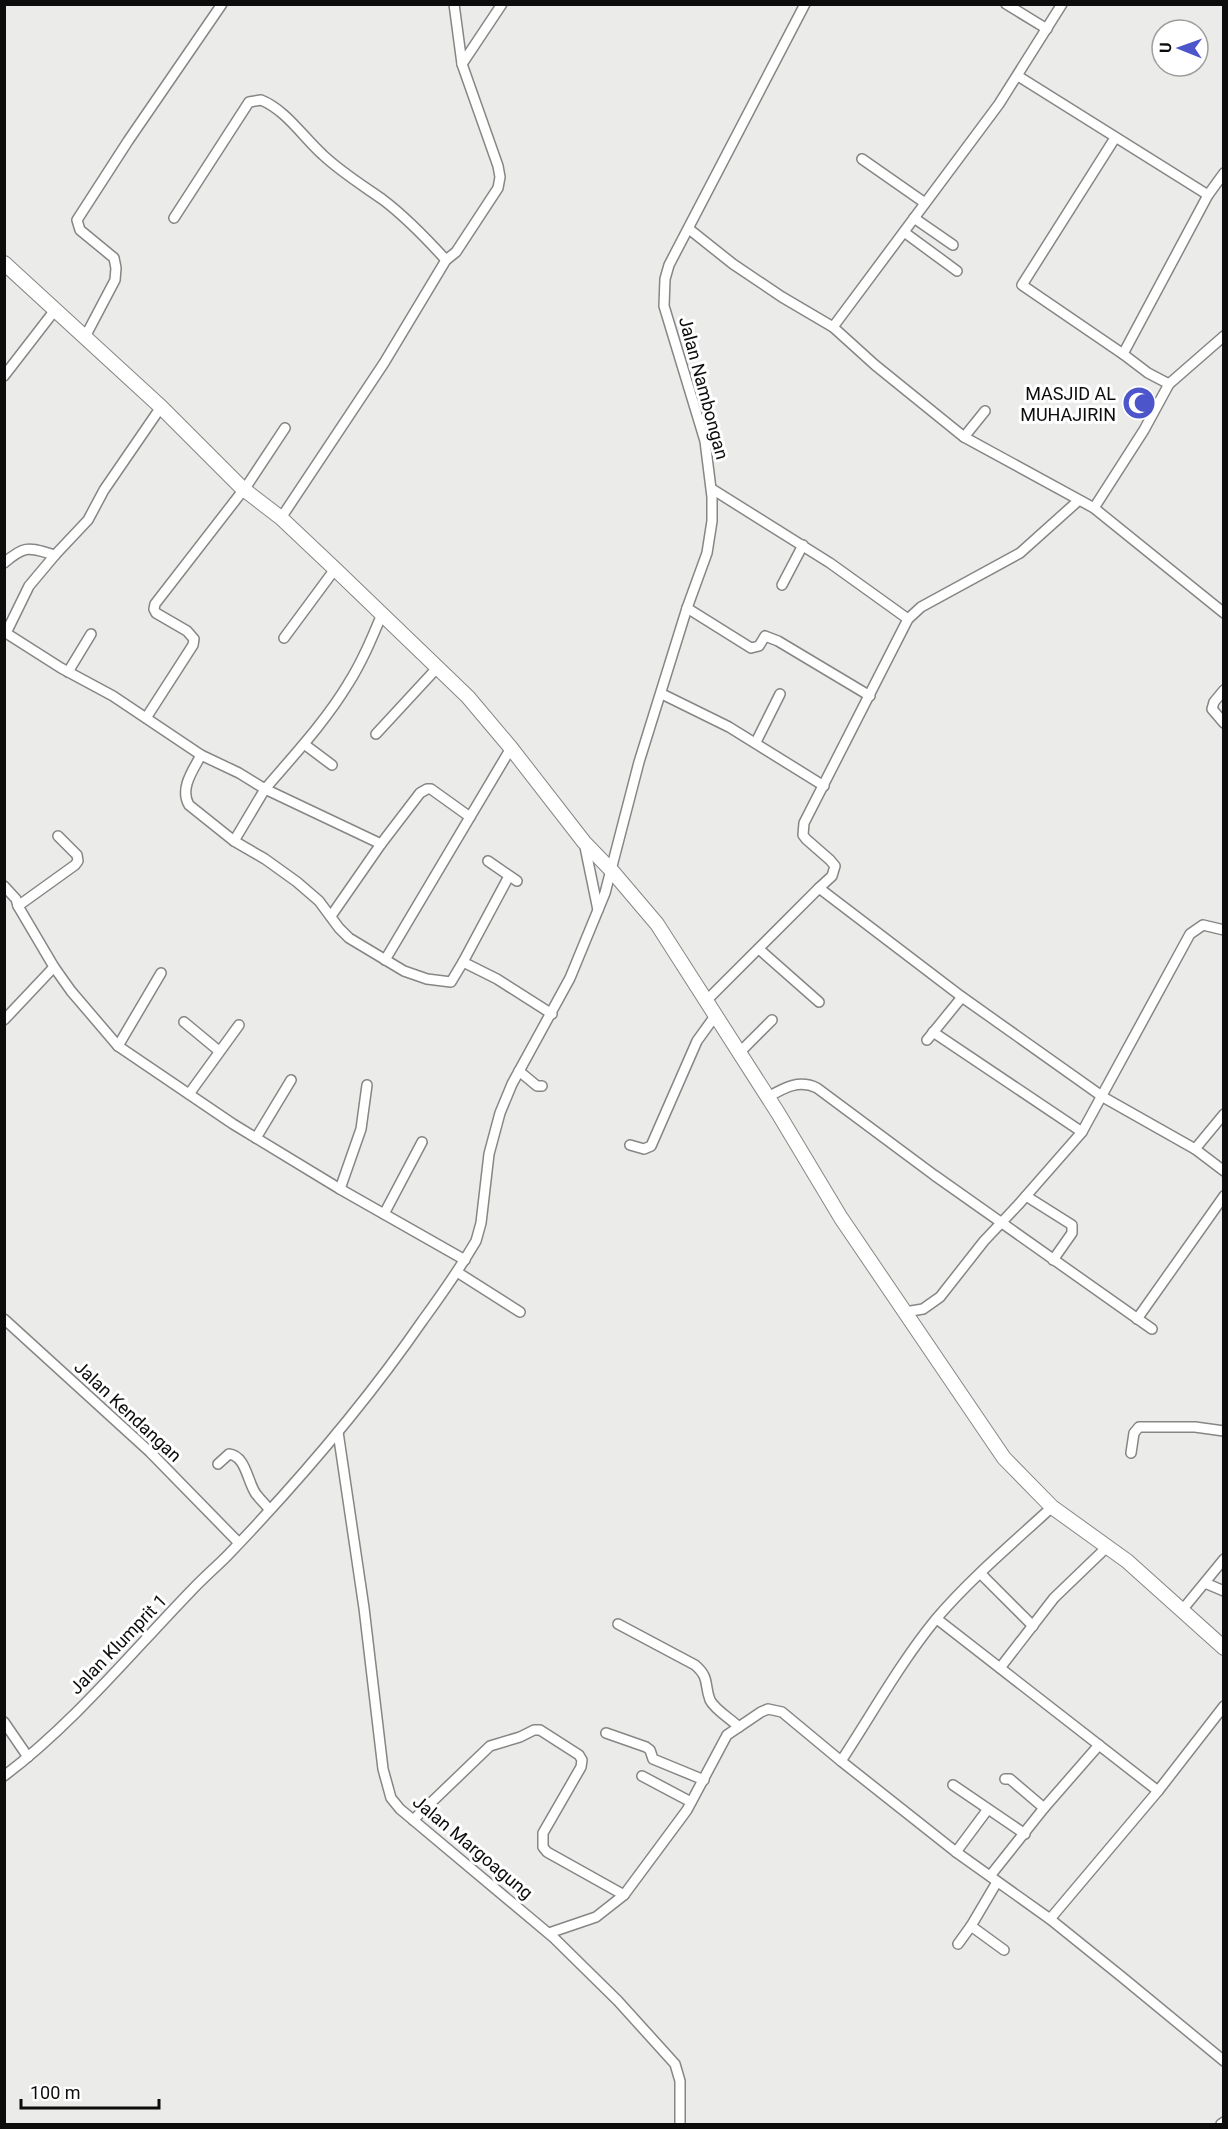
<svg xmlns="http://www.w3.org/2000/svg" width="1228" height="2129" viewBox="0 0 1228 2129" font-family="Roboto,sans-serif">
<rect width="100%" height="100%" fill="#ebece9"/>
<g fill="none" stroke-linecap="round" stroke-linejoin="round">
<defs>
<g id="street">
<polyline points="1006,4 1047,29"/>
<polyline points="462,64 502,4"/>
<polyline points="1018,76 1208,195"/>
<polyline points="1115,138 1022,285 1123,354"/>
<polyline points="862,159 925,203"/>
<path d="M174 218 249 102 261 100C286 110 303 137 323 155 341 172 362 185 382 199 406 217 426 238 446 260"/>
<polyline points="914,218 953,245"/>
<polyline points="689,229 733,264 782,297 833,327 875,365 964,437 1094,508 1224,613"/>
<polyline points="904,232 957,271"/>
<polyline points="833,327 999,104 1062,4"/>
<polyline points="85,337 115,280 116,268 114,258 80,230 77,220 128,141 222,4"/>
<polyline points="4,376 55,310"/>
<polyline points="1169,384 1148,373 1123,354 1208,195 1224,173"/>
<path d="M161 407 104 490 88 520 55 555 29 586 6 633 61 668 113 696 201 755 239 773 265 789C294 755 325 722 348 684 362 662 372 638 382 614"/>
<polyline points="964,437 985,411"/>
<polyline points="712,489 830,563 908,619"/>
<polyline points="1094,508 1144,430 1169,384 1224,336"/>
<polyline points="281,518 384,363 446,260 456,252 498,188 500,177 498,166 462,64 454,4"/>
<path d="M4 563C26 544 29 548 55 555"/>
<polyline points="782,585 803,545"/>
<polyline points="687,608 751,648 759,646 765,636 778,641 870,696"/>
<polyline points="284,638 335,569"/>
<polyline points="68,672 91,634"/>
<polyline points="1224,690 1214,702 1212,709 1224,723"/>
<polyline points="662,694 729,727 824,786"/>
<polyline points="146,718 193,645 194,639 187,631 156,613 154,609 155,604 248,484 285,428"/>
<polyline points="376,734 437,668"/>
<polyline points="756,742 780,694"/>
<polyline points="304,744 332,765"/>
<path d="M201 755C194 769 179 788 189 805L234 841 265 859 297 882 319 901 339 928 349 938 404 971 427 979 451 982 463 962 497 979 552 1014"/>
<polyline points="234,841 265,789 381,844"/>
<polyline points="584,842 598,910"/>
<polyline points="488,861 517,881"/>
<polyline points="4,886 16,899 18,906 54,967 71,991 118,1046 233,1124 340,1189 465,1260"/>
<polyline points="819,888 832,876 835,866 830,860 806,839 803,835 804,823 908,619 921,607 1020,553 1078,501"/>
<polyline points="18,906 75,865 78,861 77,855 58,836"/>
<polyline points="331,916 381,844 420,793 427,789 431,789 470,817 511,748"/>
<polyline points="759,949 819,1002"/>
<polyline points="385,960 470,817"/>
<polyline points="463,962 509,876"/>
<polyline points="706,1001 819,888 962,997 1103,1097 1195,1149 1224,1171"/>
<polyline points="4,1020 54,967"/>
<polyline points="184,1022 219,1051"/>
<polyline points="933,1032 1082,1132"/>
<polyline points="927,1040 962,997"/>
<polyline points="118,1046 161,973"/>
<polyline points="739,1053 772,1020"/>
<polyline points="519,1071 537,1086 542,1086"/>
<polyline points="189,1094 239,1025"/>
<path d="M768 1097C784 1088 799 1079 817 1088L934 1175 1152 1329"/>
<polyline points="256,1138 291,1080"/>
<polyline points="630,1145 644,1149 651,1146 697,1041 715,1016"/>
<polyline points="1195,1149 1224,1114"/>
<polyline points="340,1189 361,1129 367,1085"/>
<polyline points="1026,1196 1072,1225 1072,1233 1053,1260"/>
<polyline points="384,1214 422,1142"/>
<polyline points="457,1272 520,1312"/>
<polyline points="905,1312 923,1309 940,1297 984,1241 1018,1205 1082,1132 1190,934 1203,925 1224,930"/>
<polyline points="4,1319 150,1452 239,1543"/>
<polyline points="1137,1319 1224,1196"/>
<polyline points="338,1432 364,1608 383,1769 391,1798 400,1809 554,1938 618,2001 675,2064 680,2081 680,2124"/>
<polyline points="1131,1453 1134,1433 1139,1427 1195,1427 1224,1431"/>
<path d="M218 1464 229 1454C246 1456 247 1481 256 1494 260 1499 265 1504 269 1509"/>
<polyline points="981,1574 1033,1626"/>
<polyline points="1205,1583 1224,1591"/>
<polyline points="1183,1609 1224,1559"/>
<polyline points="937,1619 1158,1791"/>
<path d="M618 1624 695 1665C710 1678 704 1684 710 1700 715 1710 731 1719 739 1727"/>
<polyline points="1000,1668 1054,1598 1108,1546"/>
<polyline points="4,1722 28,1757"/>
<polyline points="606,1733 646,1747 650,1750 653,1759 704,1780"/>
<path d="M841 1761C872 1714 900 1663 936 1619 971 1578 1013 1543 1052 1507"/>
<path d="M4 1776C74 1723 130 1654 191 1591 202 1579 215 1568 227 1556 298 1482 365 1404 423 1320 442 1294 460 1268 476 1241L481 1223 489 1154 500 1113 512 1084 570 978 605 893 639 762 687 608 707 553 712 521V497L705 441 664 306 665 279 669 265 805 4"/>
<polyline points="642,1776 691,1802"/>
<polyline points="1005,1779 1010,1779 1044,1808"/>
<polyline points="953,1785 1025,1834"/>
<polyline points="413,1820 490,1746 520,1737 534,1730 540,1730 579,1755 582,1760 581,1767 543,1833 543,1847 547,1852 624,1895"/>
<polyline points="956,1852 988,1809"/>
<polyline points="990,1876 1044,1808 1099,1745"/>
<polyline points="1050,1919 1158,1791 1224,1706"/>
<polyline points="971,1926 1004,1950"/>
<polyline points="549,1933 596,1917 624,1895 687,1810 727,1735 761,1712 768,1709 782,1712 841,1761 956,1852 1050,1919 1122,1977 1224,2061"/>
<polyline points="958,1944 971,1926 997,1882"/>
<polyline points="1221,2124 1224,2122"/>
</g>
<polyline id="secondary" points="4,263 161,407 242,488 281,518 335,569 468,697 511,748 584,842 612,871 657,924 778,1113 841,1218 1004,1458 1052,1507 1127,1561 1224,1648"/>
</defs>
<!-- street casing -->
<use href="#street" stroke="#868784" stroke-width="12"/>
<!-- secondary casing -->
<use href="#secondary" stroke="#868784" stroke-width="16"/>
<!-- street -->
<use href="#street" stroke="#fff" stroke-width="9"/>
<!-- secondary -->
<use href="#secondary" stroke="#fff" stroke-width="14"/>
</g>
<!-- icons -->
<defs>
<symbol id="mosque-disc" viewBox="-11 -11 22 22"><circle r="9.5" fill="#4d55cb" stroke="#fff"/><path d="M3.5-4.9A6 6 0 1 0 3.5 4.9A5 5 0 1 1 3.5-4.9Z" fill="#fff"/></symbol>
</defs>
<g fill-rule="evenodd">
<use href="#mosque-disc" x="1120" y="384" width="38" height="38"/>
</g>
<g text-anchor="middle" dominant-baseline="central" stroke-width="6" stroke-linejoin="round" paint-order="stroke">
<!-- street labels -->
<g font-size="18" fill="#0c0c0c" stroke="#fff">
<text transform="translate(704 388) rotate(75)">Jalan Nambongan</text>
<text transform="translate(128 1411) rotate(43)">Jalan Kendangan</text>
<text transform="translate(118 1644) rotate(-46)">Jalan Klumprit 1</text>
<text transform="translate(473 1847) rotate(40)">Jalan Margoagung</text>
</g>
<!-- poi labels -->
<g font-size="18" fill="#0c0c0c" stroke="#fff" text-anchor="end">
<text x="1116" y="393">MASJID AL<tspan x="1116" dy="21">MUHAJIRIN</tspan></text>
</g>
</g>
<!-- border -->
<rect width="1228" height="2129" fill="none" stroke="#0c0c0c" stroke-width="12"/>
<!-- north arrow -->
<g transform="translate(1180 48) rotate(271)"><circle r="28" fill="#ffffff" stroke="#9e9e9e" stroke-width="1.5"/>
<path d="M0-4.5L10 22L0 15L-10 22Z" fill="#4d55cb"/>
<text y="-9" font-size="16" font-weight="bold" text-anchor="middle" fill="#0c0c0c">U</text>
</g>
<!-- scale -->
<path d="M21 2099v9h138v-9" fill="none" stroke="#0c0c0c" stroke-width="3"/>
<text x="30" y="2099" font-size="18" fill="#0c0c0c" stroke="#ffffff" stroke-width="4.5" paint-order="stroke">100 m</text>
</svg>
